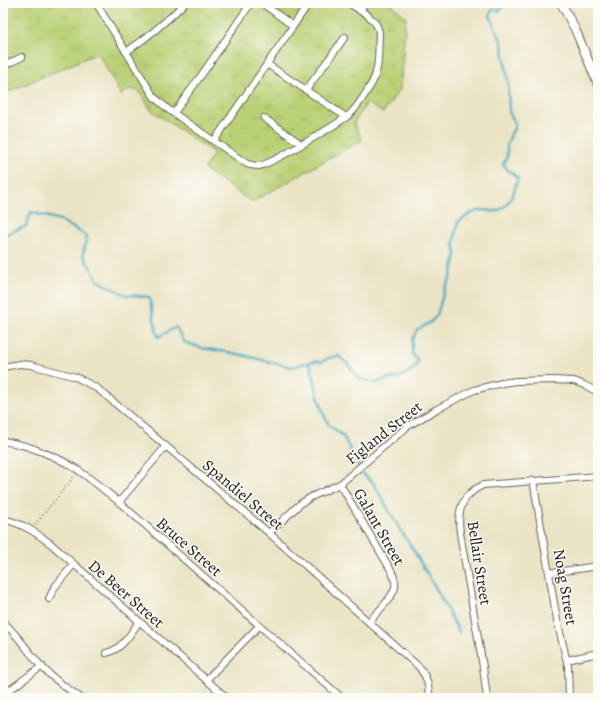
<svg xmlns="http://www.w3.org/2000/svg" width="601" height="701" viewBox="0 0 601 701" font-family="Alegreya,serif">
<defs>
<pattern id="grass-tufts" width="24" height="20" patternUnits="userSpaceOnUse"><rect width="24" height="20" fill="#b9d074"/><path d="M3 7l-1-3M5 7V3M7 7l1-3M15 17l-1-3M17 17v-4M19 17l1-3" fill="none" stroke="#9eb264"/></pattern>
</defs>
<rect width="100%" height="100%" fill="#fdfcf7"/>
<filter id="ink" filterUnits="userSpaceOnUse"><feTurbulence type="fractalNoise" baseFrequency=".025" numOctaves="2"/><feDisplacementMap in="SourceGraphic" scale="8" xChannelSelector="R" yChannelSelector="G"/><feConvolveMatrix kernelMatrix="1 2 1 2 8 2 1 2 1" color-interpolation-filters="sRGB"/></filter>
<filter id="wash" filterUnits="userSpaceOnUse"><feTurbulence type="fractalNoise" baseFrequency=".012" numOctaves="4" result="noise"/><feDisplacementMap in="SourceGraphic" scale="16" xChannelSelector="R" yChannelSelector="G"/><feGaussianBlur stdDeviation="0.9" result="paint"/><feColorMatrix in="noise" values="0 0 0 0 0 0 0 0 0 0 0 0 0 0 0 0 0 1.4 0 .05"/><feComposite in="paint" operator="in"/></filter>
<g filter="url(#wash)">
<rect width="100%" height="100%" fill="#eae4c5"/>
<!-- grass -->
<polygon fill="url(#grass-tufts)" stroke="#6a7648" points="3,3 395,3 393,6 406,17 400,89 383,113 367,103 354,123 362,140 252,202 204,169 214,153 151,110 139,91 130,89 121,95 98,53 3,94"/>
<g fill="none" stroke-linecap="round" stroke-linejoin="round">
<!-- stream -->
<g stroke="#3ea8be" stroke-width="2.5">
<path d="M3 239 4 235 26 226 31 212 60 220 87 236 83 255 98 281 126 295 149 297 158 337 176 327 184 342 202 348 238 354 291 367 314 361 321 362 329 358 338 356 347 363 358 378 375 383 386 379 399 378 416 367 418 360 412 354V340L417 330 431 322 437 315 445 288 451 277 456 255 454 242 458 222C465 217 474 210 484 210 487 210 493 212 496 211 510 208 515 189 518 178L507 169 503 164 507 157V144L512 132 514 129 515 123 509 112 508 79 502 43 490 16 492 10 496 9 499 11 503 7 504 3"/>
<polyline points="308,363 311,366 318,396 324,415 329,425 343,436 362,473 374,484 393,518 415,553 438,592 459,632"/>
</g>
</g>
</g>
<g filter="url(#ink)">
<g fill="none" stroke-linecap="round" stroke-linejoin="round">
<defs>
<polyline id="service" points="69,698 72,691"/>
<g id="minor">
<path d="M96 3 154 97 169 110 247 164C251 165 255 166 259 166 272 164 337 124 349 115 358 107 366 93 372 83 380 68 378 48 379 32 376 17 359 10 348 3"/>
<polyline points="262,3 293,26"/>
<polyline points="360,11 365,3"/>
<path d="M126 52C148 37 166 22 185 3"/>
<polyline points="267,64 346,117"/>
<polyline points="3,66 22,57"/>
<polyline points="306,90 345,37"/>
<polyline points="174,113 205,70 251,3"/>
<polyline points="264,118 301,144"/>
<polyline points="214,141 309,3"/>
<path d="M3 367 20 364 31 365 76 377 98 389 269 533 419 667C427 677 429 685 429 698"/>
<path d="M3 441C30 445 64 459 85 475 97 484 108 493 119 502L342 698"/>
<polyline points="533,480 557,620 568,666 569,698"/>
<path d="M340 484 392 572C394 577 396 582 395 587 393 598 376 613 369 622"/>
<polyline points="119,502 166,446"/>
<path d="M3 519C23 524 34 531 51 544L227 698"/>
<polyline points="269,533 300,504 313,496 340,484 408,426 437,409 474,390 502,383 516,381 553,380 574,381 584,385 598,392"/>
<polyline points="549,573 598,566"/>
<polyline points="49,599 54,588 73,565"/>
<path d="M3 622C19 636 28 652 42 667 53 679 68 689 81 698"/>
<path d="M106 653C122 650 130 634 139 622"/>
<polyline points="567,660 598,653"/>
<polyline points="206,680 259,626"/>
<polyline points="3,695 42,666"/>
<path d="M487 698 483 667 460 533C457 511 461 495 483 485L598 476"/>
</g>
<polyline id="tertiary" points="561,3 575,29 598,84"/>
</defs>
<!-- service casing -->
<use href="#service" stroke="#646257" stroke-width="4.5"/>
<!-- minor casing -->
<use href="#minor" stroke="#646257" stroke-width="8"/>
<!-- tertiary casing -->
<use href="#tertiary" stroke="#646257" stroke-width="10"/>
<!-- path -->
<polyline stroke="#646257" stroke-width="1.5" stroke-dasharray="1 3" stroke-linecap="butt" points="35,525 75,475"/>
<!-- service -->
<use href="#service" stroke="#fff" stroke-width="3"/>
<!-- minor -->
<use href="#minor" stroke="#fff" stroke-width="6"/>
<!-- tertiary -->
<use href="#tertiary" stroke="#fff" stroke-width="8"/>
</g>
</g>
<g text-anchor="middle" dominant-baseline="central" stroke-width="3" stroke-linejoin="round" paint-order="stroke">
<!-- street labels -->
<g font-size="16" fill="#1c1c1c" stroke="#fdfcf7">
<text transform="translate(384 433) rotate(-38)">Figland Street</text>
<text transform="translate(243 495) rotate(40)">Spandiel Street</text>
<text transform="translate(379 527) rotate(60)">Galant Street</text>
<text transform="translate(189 547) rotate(41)">Bruce Street</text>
<text transform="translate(479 563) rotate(81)">Bellair Street</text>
<text transform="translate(565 587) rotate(80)">Noag Street</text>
<text transform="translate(126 594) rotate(41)">De Beer Street</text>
</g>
</g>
<!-- margin -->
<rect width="601" height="701" fill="none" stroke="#fdfcf7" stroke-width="16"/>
</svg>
